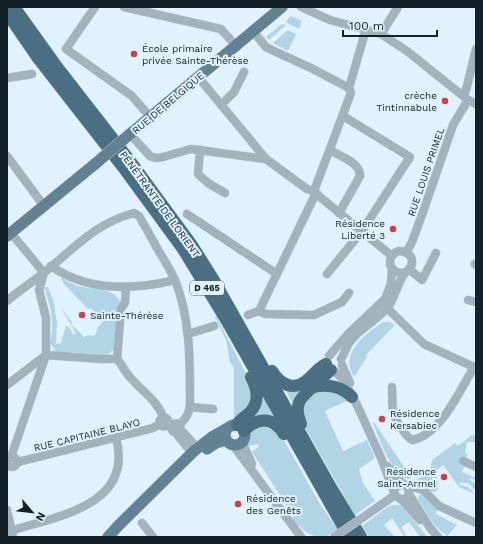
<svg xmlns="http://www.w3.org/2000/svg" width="483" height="544" viewBox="0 0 483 544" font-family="'Work Sans',sans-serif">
<rect width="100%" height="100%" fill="#dff2fd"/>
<!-- green -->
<g fill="#b2d4e7">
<polygon points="291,16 302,21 299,29 285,22"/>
<polygon points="282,24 286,25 269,40 266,37"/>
<polygon points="288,30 296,34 288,51 273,43"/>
<path d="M61 277C65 280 70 283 75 285 89 291 113 285 120 302L114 349 109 354 102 355 72 352 69 355 58 354 50 343C55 322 51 308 44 287H48L54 303 57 323 56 344 61 343 66 325 71 330 73 335 76 333 60 307 72 322 71 324 84 337 88 335 93 336 96 334 98 327 103 322 91 308 88 309 63 283Z"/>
<polygon points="216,316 251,383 253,402 234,419 234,368 230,362 226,340 215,317"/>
<path d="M383 322H390L395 325 366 355 367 357 354 377C343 359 354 345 368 333 373 329 378 325 383 322Z"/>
<polygon points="307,384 294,406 284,387"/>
<polygon points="325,387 349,400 325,411 343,451 367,440 375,458 359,469 363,483 375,501 355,515 303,424 304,399"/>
<polygon points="260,388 279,421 244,426"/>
<path d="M374 422 409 474 411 479H407C389 469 381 442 373 423Z"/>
<path d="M263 423 281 435 320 504 338 530C334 532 329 536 324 537 312 539 300 527 292 519L294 517 252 452 259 446 257 444 245 447C247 431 250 430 263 423Z"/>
<path d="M472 435 476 436V442H467L465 453 468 454 465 460 462 459 459 464 464 467 462 472 476 478 475 480 471 478 470 480 476 484V491L468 483H459L460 485 468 487 475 494 459 487 443 465 434 472C438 478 438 483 438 490L435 492H431L416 481 430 470 432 460 455 443 458 446Z"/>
<polygon points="419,495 421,495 437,509 436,514 457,525 447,536 434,525 419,501 418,498"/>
<polygon points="395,505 400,505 404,508 427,537 420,537 409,522 401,527 406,535 404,536 392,518 384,525 395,537 369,537 362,526 389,506"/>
</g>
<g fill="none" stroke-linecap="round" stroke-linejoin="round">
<defs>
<g id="minor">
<polyline points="95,7 66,49 132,96 151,118"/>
<polyline points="124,7 221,29 237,47"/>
<polyline points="301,7 330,20 381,34 407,51 468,100 476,104"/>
<polyline points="381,34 398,7"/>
<polyline points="256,35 266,47 276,52 311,68 349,88"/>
<polyline points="7,78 32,74"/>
<polyline points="199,78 266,159"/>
<polyline points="464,96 467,86 476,49"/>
<polyline points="221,105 234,92 244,72"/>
<polyline points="130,134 150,156 156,158 163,157 191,149 266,159 307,189 314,191 320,197 392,256"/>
<polyline points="200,150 198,174 208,183 225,193"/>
<path d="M330 150C341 157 360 162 360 176L339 213"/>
<polyline points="7,156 44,206"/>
<polyline points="187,214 277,274"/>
<polyline points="11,233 44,273 39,290 46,318 46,355 102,359 117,359"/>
<circle cx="401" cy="262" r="11"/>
<polyline points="406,253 412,242 423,212 453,125 468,100"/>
<polyline points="475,264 476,265"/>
<path d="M51 266C88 292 134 290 175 280"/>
<polyline points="409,269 422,280 436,253"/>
<polyline points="327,274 362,231 410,157 343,116"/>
<path d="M126 287 125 303 121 308 117 359C121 363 123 368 126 372 137 388 157 399 163 417"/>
<polyline points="468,300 476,302"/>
<path d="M7 301C21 289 37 279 51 267 78 244 99 222 134 213L139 216C145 226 151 237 157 248 163 258 170 269 175 280 191 319 190 366 190 407 188 416 185 419 179 425"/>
<polyline points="387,308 424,344 476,368"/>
<polyline points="259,311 266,314 314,315 342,302 349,293"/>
<polyline points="248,315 259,311 314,197 314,191 351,93 349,88 366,29"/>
<polyline points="188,334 214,326"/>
<polyline points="329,356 348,334 385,299 391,284 392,268"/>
<path d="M341 359C344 354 346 348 349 343 359 328 377 321 388 307 396 296 397 282 406 272"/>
<polyline points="342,365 350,383"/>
<polyline points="334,371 343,379 357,405 382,460 395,495 400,499 404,499 408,497 409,491 406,485 401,484 395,488 394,493"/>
<polyline points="7,385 46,355"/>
<path d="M392 387C393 406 390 413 402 429 405 434 408 438 413 440 441 434 460 390 474 367"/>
<polyline points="190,407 213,409"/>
<circle cx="164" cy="422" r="4.5"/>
<circle cx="176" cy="428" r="4.5"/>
<polyline points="180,430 183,432 197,448"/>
<polyline points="177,432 178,436 192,453"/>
<polyline points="242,442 252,464"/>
<polyline points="233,445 301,537"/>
<circle cx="12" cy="462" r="5"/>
<polyline points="11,457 46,355"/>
<polyline points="463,461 476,467"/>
<polyline points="18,462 153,428 160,424"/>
<polyline points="387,466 404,485"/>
<polyline points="409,489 412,487 423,490 439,506 476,523"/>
<polyline points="409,494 430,528 438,537"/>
<polyline points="402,500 420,520"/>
<polyline points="7,510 13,537"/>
<polyline points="368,514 395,495"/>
<polyline points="142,523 153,537"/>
<path d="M7 532C53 517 135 507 116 438"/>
</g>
<g id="major">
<polyline points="130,134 282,7"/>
<polyline points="7,236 95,164"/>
<circle cx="235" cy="435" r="10"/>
<polyline points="207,449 216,443 225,440"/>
<polyline points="108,537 119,525 194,451 212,437 226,429"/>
</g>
<g id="highway">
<polyline points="14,7 57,67 130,161 191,244 213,279 330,486 361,537"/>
<polyline points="7,13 38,58 123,167 183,249 227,321 349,537"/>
<path d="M272 371C279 383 293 392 306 381 314 375 316 369 326 364"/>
<path d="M313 387C328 384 341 386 352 397"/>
<path d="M301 424C293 404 300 398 314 386 320 381 325 375 331 370"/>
<path d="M237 425C239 420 244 418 248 414 260 404 258 390 251 377"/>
<path d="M244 431C257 417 273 416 284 434"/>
</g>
</defs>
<!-- minor casing -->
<use href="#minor" stroke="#bbccd7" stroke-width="9"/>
<!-- major casing -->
<use href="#major" stroke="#bbccd7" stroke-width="12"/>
<!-- highway casing -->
<use href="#highway" stroke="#bbccd7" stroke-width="13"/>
<!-- minor -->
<use href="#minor" stroke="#a3b3bd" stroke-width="8"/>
<!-- major -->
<use href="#major" stroke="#628192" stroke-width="11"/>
<!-- highway -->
<use href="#highway" stroke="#4a6f82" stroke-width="12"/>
<defs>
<polyline id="minor-bridge" points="334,537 368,514"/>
<polyline id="major-bridge" points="95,164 130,134"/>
</defs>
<!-- minor-bridge casing -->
<use href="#minor-bridge" stroke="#bbccd7" stroke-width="9" stroke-linecap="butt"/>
<!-- major-bridge casing -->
<use href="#major-bridge" stroke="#bbccd7" stroke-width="12" stroke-linecap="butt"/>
<!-- minor-bridge -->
<use href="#minor-bridge" stroke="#a3b3bd" stroke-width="8"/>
<!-- major-bridge -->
<use href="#major-bridge" stroke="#628192" stroke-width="11"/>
</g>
<!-- markers -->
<g fill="#d04048" stroke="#dff2fd" stroke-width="1.5">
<circle cx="134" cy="54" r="4"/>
<circle cx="445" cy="101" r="4"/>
<circle cx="393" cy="229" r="4"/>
<circle cx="82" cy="315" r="4"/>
<circle cx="382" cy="419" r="4"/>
<circle cx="444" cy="477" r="4"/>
<circle cx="238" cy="504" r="4"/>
</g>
<g text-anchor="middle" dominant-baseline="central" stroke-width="4" stroke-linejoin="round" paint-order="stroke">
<!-- shield labels -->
<rect fill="#dff2fd" stroke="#526068" stroke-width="1" x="190" y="281" width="34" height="14" rx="3"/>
<g font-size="9" font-weight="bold" fill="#152128">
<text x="207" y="288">D 465</text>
</g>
<!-- poi labels -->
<g font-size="10" fill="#152128" stroke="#dff2fd" text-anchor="start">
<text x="142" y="48">École primaire<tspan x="142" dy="12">privée Sainte-Thérèse</tspan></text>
<text x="437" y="95" text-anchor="end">crèche<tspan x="437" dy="12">Tintinnabule</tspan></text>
<text x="385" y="223" text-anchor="end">Résidence<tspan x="385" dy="12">Liberté 3</tspan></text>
<text x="90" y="315">Sainte-Thérèse</text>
<text x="390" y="413">Résidence<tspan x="390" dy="12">Kersabiec</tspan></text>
<text x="436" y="471" text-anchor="end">Résidence<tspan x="436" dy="12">Saint-Armel</tspan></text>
<text x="246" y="498">Résidence<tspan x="246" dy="12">des Genêts</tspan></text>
</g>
<!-- street labels -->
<g font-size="10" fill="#152128" stroke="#dff2fd">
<text transform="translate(168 103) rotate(-40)">RUE DE BELGIQUE</text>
<text transform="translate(426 172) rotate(-71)">RUE LOUIS PRIMEL</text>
<text transform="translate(160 204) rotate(54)">PÉNÉTRANTE DE LORIENT</text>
<text transform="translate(87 435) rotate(-14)">RUE CAPITAINE BLAYO</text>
</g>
</g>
<!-- border -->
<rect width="483" height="544" fill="none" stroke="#152128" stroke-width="16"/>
<!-- north arrow -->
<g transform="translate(32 512) rotate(118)" stroke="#dff2fd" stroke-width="3" paint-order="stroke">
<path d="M0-3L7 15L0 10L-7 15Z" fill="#152128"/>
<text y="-6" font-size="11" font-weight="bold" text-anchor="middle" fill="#152128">N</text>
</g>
<!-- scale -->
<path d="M343 30v6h94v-6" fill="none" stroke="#152128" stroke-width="2"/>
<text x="349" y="30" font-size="12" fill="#152128" stroke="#dff2fd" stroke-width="3" paint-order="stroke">100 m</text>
</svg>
